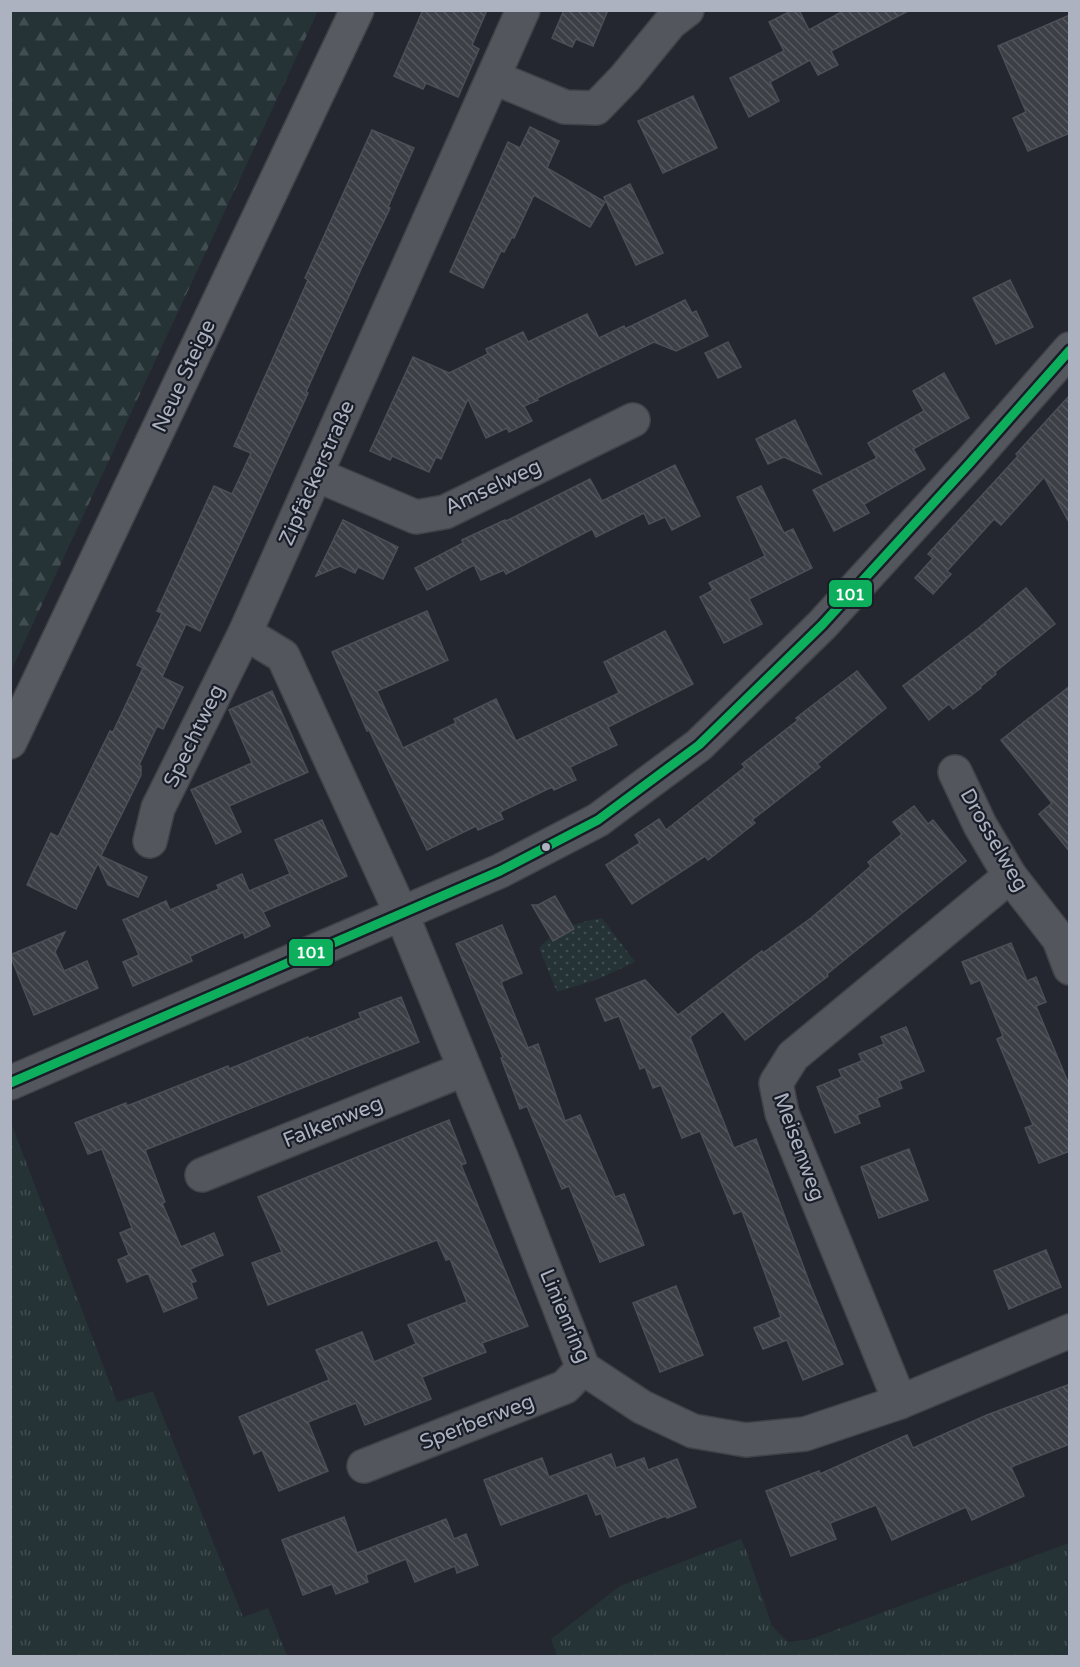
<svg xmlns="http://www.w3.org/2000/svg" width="1080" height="1667" viewBox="0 0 1080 1667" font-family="'Varela Round',sans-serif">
<defs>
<pattern id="grass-tufts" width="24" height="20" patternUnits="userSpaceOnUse" patternTransform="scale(1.5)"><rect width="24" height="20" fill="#253236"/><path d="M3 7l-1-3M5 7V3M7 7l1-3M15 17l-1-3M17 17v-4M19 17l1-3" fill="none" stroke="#424d51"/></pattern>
<pattern id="forest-firs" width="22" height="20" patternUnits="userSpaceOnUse" patternTransform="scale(1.5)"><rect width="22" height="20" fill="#253236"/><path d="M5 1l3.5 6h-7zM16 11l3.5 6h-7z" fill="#424d51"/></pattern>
<pattern id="park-dots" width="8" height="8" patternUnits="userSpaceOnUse" patternTransform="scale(1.5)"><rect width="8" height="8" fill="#253236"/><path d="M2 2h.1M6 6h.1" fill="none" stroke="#424d51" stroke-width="1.8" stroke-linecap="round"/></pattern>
<pattern id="building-back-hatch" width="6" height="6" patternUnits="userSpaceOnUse" patternTransform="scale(1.5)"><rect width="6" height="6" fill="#3d3f46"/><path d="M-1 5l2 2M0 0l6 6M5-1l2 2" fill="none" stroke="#56585f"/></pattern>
</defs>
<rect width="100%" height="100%" fill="#24272f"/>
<!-- grass -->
<g fill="url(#grass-tufts)">
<polygon points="10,1120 117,1402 153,1391 243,1617 268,1608 287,1656 11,1656"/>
<polygon points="741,1539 748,1555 772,1626 788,1642 811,1639 1069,1543 1069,1656 557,1656 551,1639 620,1586"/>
</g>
<!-- forest -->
<polygon fill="url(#forest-firs)" points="11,10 318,11 11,671 10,11"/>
<!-- park -->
<path fill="url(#park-dots)" d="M602 918 635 962 596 980 557 992 539 948C560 926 573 924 602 918Z"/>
<!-- building -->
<g fill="url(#building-back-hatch)" stroke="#4c4f57" stroke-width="1.5">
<polygon points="423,10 487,10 472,45 479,49 458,97 426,83 423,89 394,76"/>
<polygon points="564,10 608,10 593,46 576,39 572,47 552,38"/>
<polygon points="793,10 799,10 809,30 845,10 910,10 831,51 838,65 818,75 810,60 770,82 779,101 749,117 730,78 784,51 769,22"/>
<polygon points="1070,15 1070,133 1028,151 1013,118 1026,112 998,46"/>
<polygon points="693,96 717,148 663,173 638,121"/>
<polygon points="530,127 559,141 547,168 605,202 590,227 534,195 514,238 512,237 504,252 501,251 483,288 450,272 508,142 520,148"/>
<polygon points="372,130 414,148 388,207 390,208 361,269 306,392 308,393 200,631 186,624 162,677 183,687 163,729 157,726 139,765 141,766 141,775 101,856 147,877 138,897 108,885 98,863 76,909 27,885 51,833 58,837 110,731 113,732 143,668 147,670 137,665 162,613 157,611 214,486 232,494 251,453 234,446 308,280 305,278"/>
<polygon points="630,184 663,253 636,265 604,197"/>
<polygon points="1010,280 1033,327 996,344 973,298"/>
<polygon points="685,300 692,313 696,311 708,336 676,351 654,342 537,398 538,400 524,406 532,421 509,432 507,428 486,438 468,399 441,459 436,457 429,472 392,456 390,460 370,451 413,357 449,373 488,354 486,349 523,332 528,342 587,314 599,338 624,326 625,329"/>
<polygon points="728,342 741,367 718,378 705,353"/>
<polygon points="944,373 969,418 913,449 925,469 864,504 869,513 834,531 813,490 877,458 868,443 924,411 913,391"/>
<polygon points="1070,395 1070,524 1044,477 1001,525 994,519 947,571 951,574 933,594 915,578 933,558 928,554 1018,456 1016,454"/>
<polygon points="795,420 821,474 784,457 768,464 756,439"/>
<polygon points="675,465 700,516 672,530 665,517 649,524 644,513 596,537 592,529 506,574 504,570 481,580 474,565 427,590 415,568 463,543 462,540 505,520 506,521 590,479 602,501"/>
<polygon points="761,486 784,533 793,529 812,568 749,599 762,624 724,643 700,597 713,590 709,583 765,556 737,497"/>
<polygon points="343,520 398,547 383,579 358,567 355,573 340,566 316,576"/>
<polygon points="1026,588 1055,624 995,672 996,674 980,687 981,688 953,709 949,704 929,720 903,686 980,627"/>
<polygon points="427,611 448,660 377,691 403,748 456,723 454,719 496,699 516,741 619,693 604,662 665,631 693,684 608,727 617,745 570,767 576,780 554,790 552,787 500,812 503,819 478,830 476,826 427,850 369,730 367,731 332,652"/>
<polygon points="857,671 886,708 817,764 820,767 752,820 755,823 708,860 705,856 632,904 606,865 640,843 635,835 659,819 666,830 745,767 742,764 798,720 796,718"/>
<polygon points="1070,686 1070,852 1039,814 1052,803 1001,740"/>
<polygon points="272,691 308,772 229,806 241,832 216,844 191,790 252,763 229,710"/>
<polygon points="914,806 928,824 933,820 966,861 827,974 828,976 745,1040 723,1011 690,1037 734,1148 756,1139 811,1287 843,1364 803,1380 787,1340 763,1349 754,1328 781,1317 742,1211 734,1214 700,1131 682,1138 661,1085 653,1088 645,1067 640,1069 619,1016 605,1021 596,999 645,980 678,1015 762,951 763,953 811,918 871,866 868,862 902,834 893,822"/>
<polygon points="322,820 347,876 263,912 270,926 245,938 243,932 190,956 192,961 133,986 123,962 139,955 123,920 166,901 170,910 219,889 217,885 242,874 249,891 290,874 275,840"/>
<polygon points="555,896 574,929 553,941 532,905 538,905"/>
<polygon points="502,925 522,973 501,982 528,1048 538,1044 565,1121 580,1115 615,1197 624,1194 644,1245 600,1262 569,1186 562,1189 527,1106 520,1109 501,1058 503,1057 456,944"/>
<polygon points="65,932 55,952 64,971 87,961 98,988 34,1015 10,955"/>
<polygon points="1011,943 1027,981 1036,977 1046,1002 1036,1006 1070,1087 1070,1151 1039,1163 1025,1128 1033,1125 997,1039 1003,1036 980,980 971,984 962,962"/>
<polygon points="401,997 419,1042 145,1150 165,1202 162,1203 181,1247 214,1233 223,1255 190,1269 196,1281 191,1283 197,1298 164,1312 148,1273 127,1282 118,1260 129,1255 120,1233 132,1228 102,1149 88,1154 75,1123 126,1103 127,1106 228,1066 229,1069 308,1037 309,1039 361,1018 359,1013"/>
<polygon points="906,1027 924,1071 899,1081 902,1088 877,1098 880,1106 857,1115 860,1123 835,1133 817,1087 842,1077 839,1070 862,1061 859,1054 884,1044 881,1037"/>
<polygon points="449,1120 466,1163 461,1165 528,1326 482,1343 486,1352 422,1377 431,1399 365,1425 356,1403 308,1422 328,1471 279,1491 262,1450 254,1454 239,1417 329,1380 316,1350 362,1332 374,1362 416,1344 408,1325 467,1302 450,1259 446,1260 437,1240 268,1305 252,1263 282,1252 258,1197"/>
<polygon points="909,1149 928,1200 879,1218 861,1167"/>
<polygon points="1046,1250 1061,1287 1009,1309 994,1271"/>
<polygon points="676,1286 703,1355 660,1372 633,1303"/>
<polygon points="1070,1384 1070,1444 1011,1467 1024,1496 972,1520 966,1507 892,1540 876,1505 830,1523 836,1539 791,1556 766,1491 819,1471 820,1474 907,1435 913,1448 987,1415"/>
<polygon points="611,1454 616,1468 644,1458 648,1470 677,1459 696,1507 667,1518 666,1516 610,1537 601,1513 596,1515 587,1493 501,1525 484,1480 542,1458 549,1477"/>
<polygon points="344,1517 357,1553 446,1519 454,1539 466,1534 478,1565 457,1573 455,1566 415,1582 406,1559 366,1575 368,1582 336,1594 332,1584 303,1595 282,1540"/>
</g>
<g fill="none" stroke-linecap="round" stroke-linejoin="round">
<defs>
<g id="minor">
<polyline points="523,10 245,633 283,656 402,915 501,1157 583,1368 642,1407 693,1431 746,1440 805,1434 900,1402 1070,1331"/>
<polyline points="495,78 565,107 596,108 625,78 670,23 687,10"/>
<polyline points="317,475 416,517 445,512 633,420"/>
<polyline points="955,772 980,825 1010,876 1059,939 1070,968"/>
<polyline points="150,841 158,808 245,633"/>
<polyline points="202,1175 465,1069"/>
<polyline points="900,1402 782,1113 776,1083 793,1056 1010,876"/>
<polyline points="364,1466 565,1387 583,1368"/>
</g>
<polyline id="tertiary" points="10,1083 500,871 598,820 699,745 822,625 970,463 1070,349"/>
<polyline id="secondary" points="10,742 357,10"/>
</defs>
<!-- minor casing -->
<use href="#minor" stroke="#404248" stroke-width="36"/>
<!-- tertiary casing -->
<use href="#tertiary" stroke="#404248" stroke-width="36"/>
<!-- secondary casing -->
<use href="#secondary" stroke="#404248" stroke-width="36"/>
<!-- minor -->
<use href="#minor" stroke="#54565d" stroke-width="33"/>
<!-- tertiary -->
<use href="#tertiary" stroke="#54565d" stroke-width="33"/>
<!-- secondary -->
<use href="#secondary" stroke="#585a62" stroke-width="33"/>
<defs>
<polyline id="bus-1" points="10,1083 500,871 598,820 699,745 822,625 970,463 1070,350"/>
</defs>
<!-- bus-1 casing -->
<use href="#bus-1" stroke="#191d28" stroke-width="14"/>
<!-- bus-1 -->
<use href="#bus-1" stroke="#0daf5c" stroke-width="9"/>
</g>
<!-- markers -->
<circle fill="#adb2c1" stroke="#191d28" stroke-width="2" cx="546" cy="847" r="5"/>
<g text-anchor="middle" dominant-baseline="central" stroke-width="4.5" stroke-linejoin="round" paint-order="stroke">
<!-- street labels -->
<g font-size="21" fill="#adb2c1" stroke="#191d28">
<text transform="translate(184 376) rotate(-65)">Neue Steige</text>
<text transform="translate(317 473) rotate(-66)">Zipfäckerstraße</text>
<text transform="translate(493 487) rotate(-25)">Amselweg</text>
<text transform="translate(194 736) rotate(-64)">Spechtweg</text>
<text transform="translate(994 840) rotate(60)">Drosselweg</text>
<text transform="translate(333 1122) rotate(-22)">Falkenweg</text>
<text transform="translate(799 1147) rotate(70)">Meisenweg</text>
<text transform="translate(565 1316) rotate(67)">Linienring</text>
<text transform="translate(477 1422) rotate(-21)">Sperberweg</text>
</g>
</g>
<g stroke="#191d28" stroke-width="2">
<rect x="828" y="579" width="45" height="29" rx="6" fill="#0daf5c"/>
<rect x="288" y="938" width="46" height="29" rx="6" fill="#0daf5c"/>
</g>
<g font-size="16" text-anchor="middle" font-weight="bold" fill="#fff">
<text x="850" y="600">101</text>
<text x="311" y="958">101</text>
</g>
<!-- border -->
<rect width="1080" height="1667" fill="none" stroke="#adb2c1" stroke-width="24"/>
</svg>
